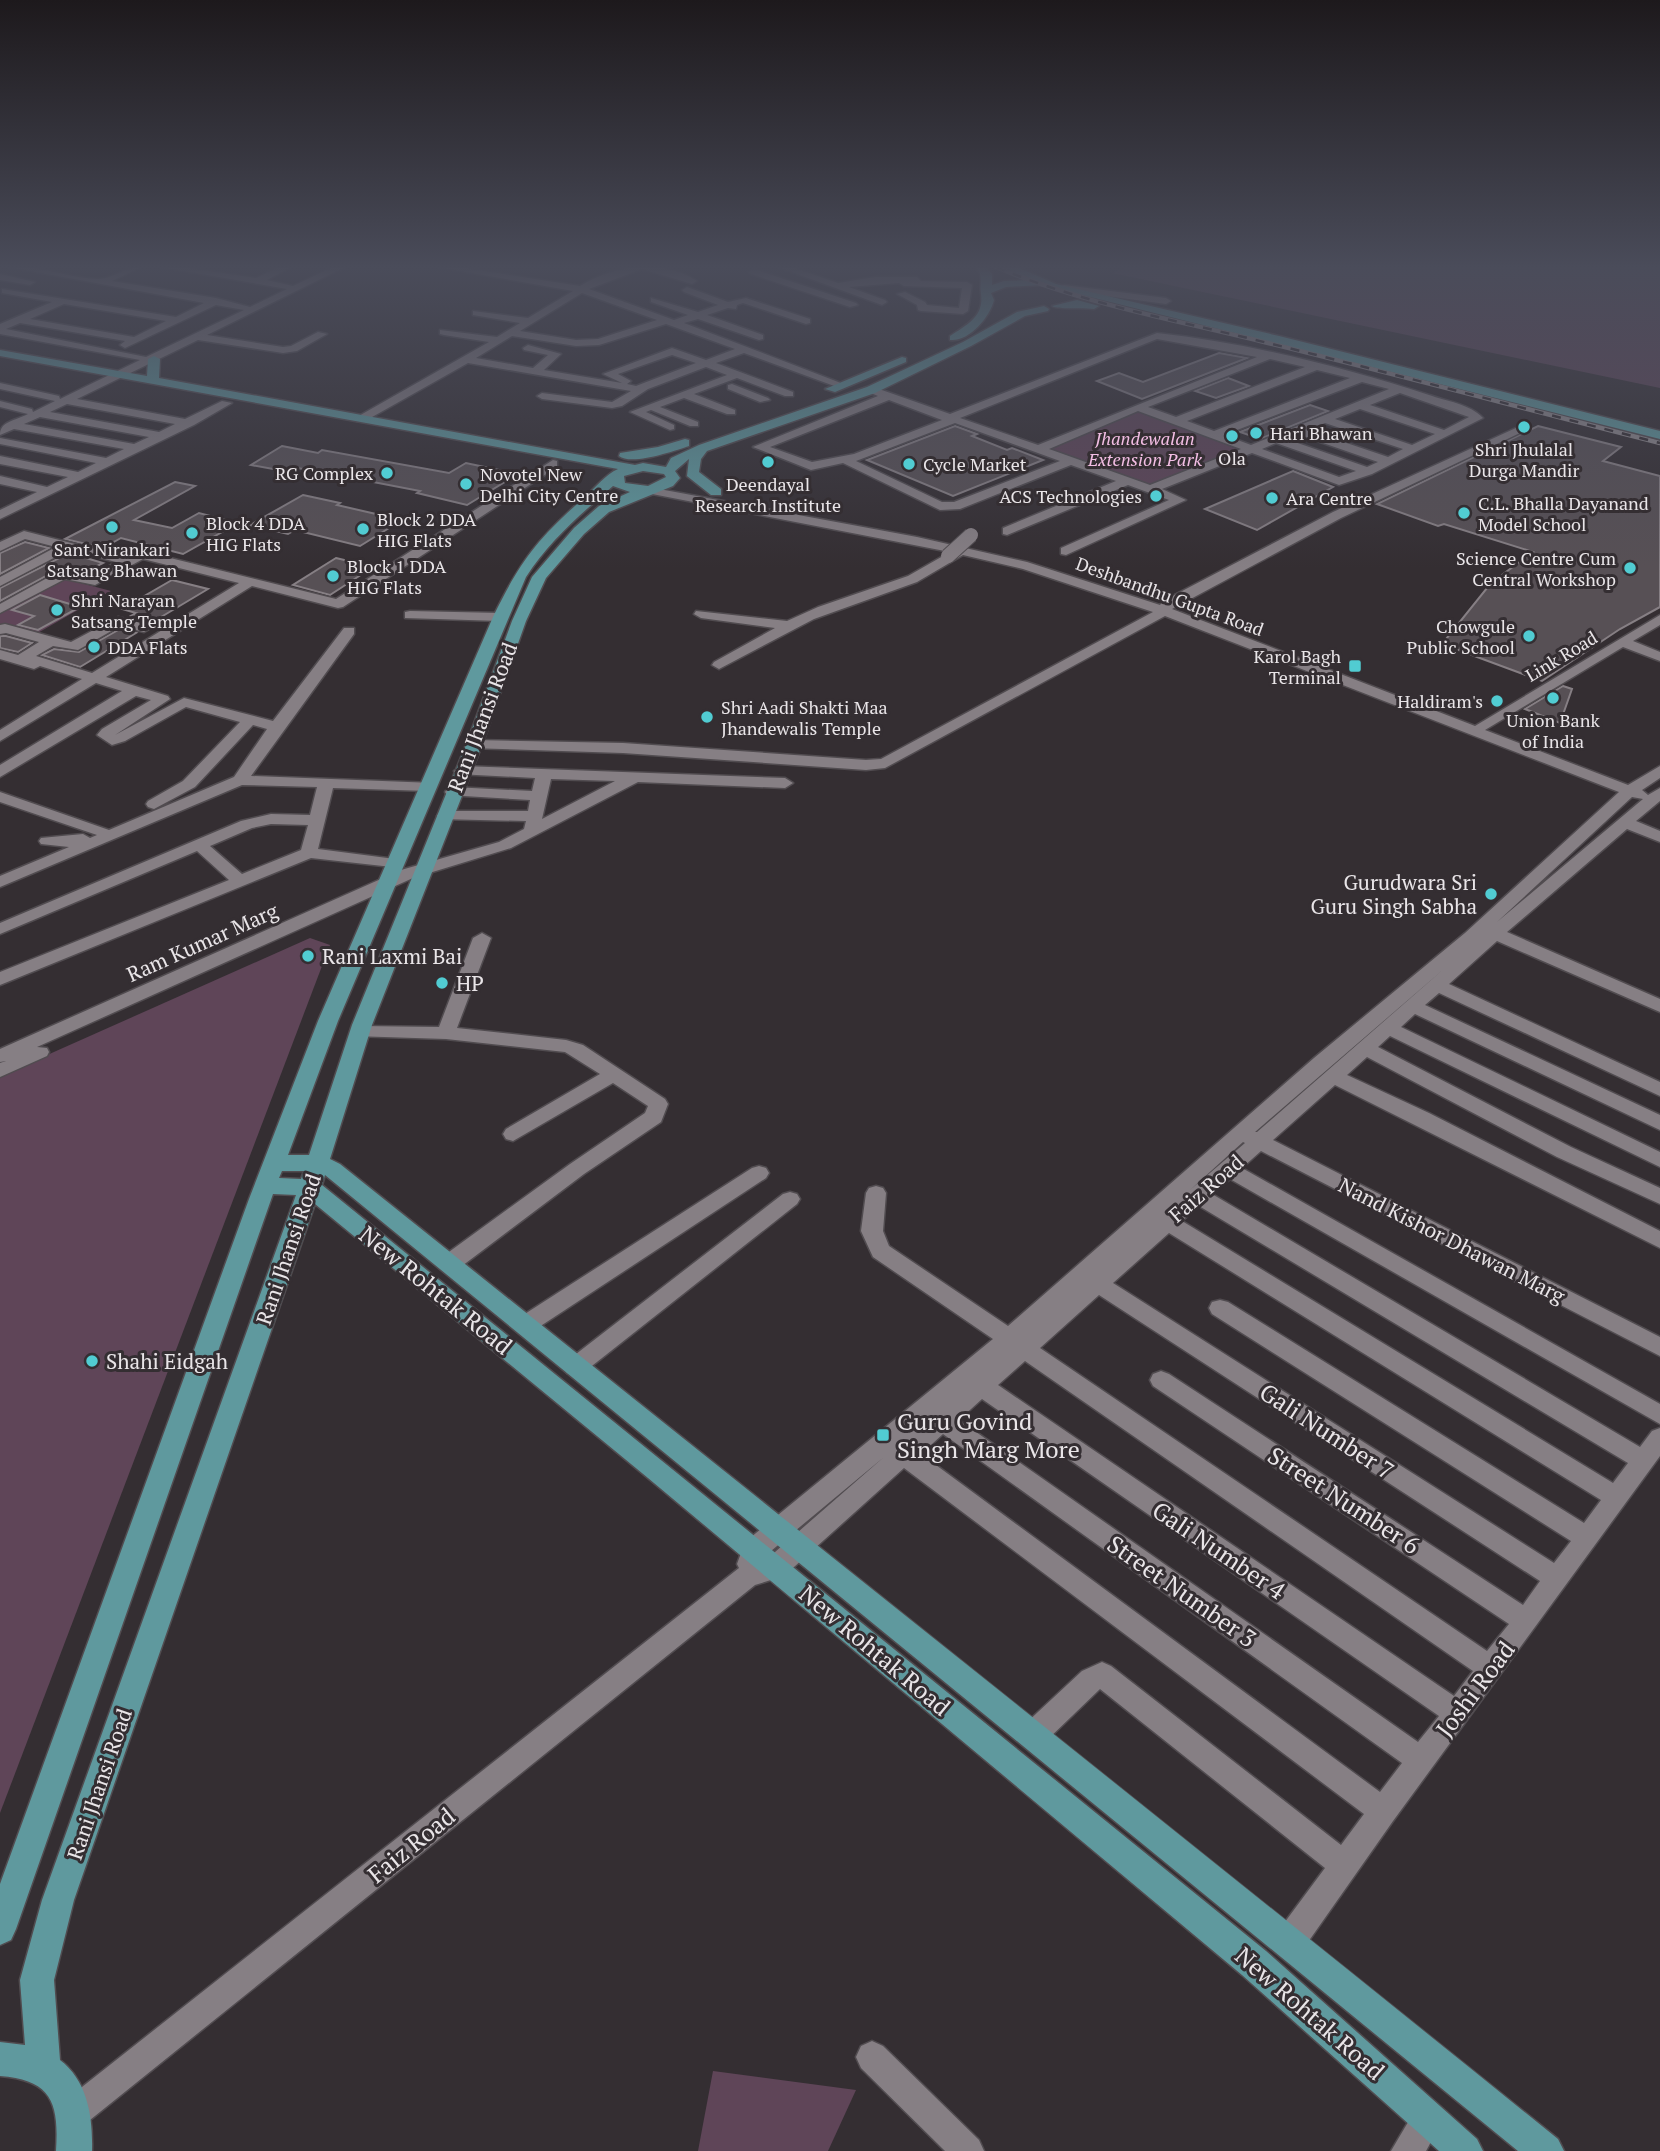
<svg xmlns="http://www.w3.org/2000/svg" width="1660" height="2151" viewBox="0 0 1660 2151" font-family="'PT Serif',serif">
<rect width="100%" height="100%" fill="#342e32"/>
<!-- green -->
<g fill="#5f4558">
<polygon points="1127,267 1660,267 1660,388 1112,273"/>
<polygon points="1139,411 1240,450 1153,486 1050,449"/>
<polygon points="62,578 111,591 36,634 0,626 0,612"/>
<polygon points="310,938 330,945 0,1813 0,1076"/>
<polygon points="713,2071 856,2090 828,2151 698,2151"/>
</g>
<!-- building -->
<g fill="#575055" stroke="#867f84" stroke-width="2">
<polygon points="1219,353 1247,358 1142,399 1097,381 1119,373 1143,382"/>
<polygon points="1228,378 1249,386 1216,398 1195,391"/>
<polygon points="1310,405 1328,411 1260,439 1240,432"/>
<polygon points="955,426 977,434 972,436 1007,450 1012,448 1043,460 953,496 867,460"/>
<polygon points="1538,426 1621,447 1603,461 1660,476 1660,607 1620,629 1542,681 1442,644 1491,583 1533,552 1444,524 1438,526 1377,504"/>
<polygon points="282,446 318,453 322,450 449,473 466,463 513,473 509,476 513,477 467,505 417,493 420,491 342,476 292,467 284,471 251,465"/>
<polygon points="1293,471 1333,487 1257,530 1205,509"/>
<polygon points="175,482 195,486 134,520 172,528 199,513 238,523 183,554 121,538 103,548 65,539"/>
<polygon points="303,495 340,503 337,505 402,520 360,546 295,530 288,534 250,525"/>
<polygon points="25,542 49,548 0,574 0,553"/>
<polygon points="69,553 103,563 82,574 57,570 0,601 0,588"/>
<polygon points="336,558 373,567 330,595 293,585"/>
<polygon points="172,580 208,589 151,623 129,617 136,613 122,609"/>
<polygon points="40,595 80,607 38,630 18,625 34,616 12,610"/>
<polygon points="120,629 136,633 80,667 42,655 54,649 79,652"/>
<polygon points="0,636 6,636 32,643 18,652 0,648"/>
<polygon points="1563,686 1572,689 1560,723 1525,709"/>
</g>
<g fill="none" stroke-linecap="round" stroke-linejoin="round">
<defs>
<g id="minor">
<path d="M9 267C39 265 68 278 98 279 112 279 125 267 141 267L112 281 216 298 250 307 287 289 161 267H182L256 278 279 267H291L267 280 293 286 333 267H345L207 335 283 347 291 346 318 332 327 334 297 351 283 353 198 340 77 399 185 419 222 401 232 403 194 425 0 519V510L37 492 0 484V476L47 487 68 477 0 464V456L78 472 96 463 0 444V438L106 458 124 449 14 429 0 435C0 421 15 421 28 414L0 407V401L32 409 33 412 55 401 0 389V383L59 396 60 399 140 360 0 334V324L52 302 2 293V289L176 317 204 303ZM64 304 166 321 134 337 30 319ZM216 305 244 310 146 357 6 329 20 323 125 341 120 345 125 348ZM67 404 175 424 159 432 50 412ZM40 417 149 437 134 444 24 424Z"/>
<path d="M438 267H459L580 286C614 265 662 258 697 281L692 284 642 269 589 289 674 320 688 315 651 302V298L698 312 718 305 684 292 682 290 687 287 728 302 746 298 810 319V323L806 324 743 303 737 305 736 309 728 308 707 315 763 335V339L759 340 698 319 684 323 846 385 837 387 744 353 716 363 793 392V396H785L737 378 694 394 735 410V414H727L684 398 660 407 698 422V426H690L651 410 646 412 674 425V429L670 430 630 412 727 375 706 367 648 389 622 406 612 408 542 399 537 396 542 393 612 402 631 391 468 363 365 421H357V417L489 342 444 335 440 334V330L497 337 520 323 473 315V311L528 318 573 291ZM582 293 657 320 598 339 576 340 520 331ZM666 324 735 349 706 360 672 348 603 374 622 383 544 370 561 354 528 345 523 348 524 350 548 355 533 368 476 358 512 336 576 346 599 345ZM672 355 696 363 636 386 627 384 631 381 618 374Z"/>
<polygon points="778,267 791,267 838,283 875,277 917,277 921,281 967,282 972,285 968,311 963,314 921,311 918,310 917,305 897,294 905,292 925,302 927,305 959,308 962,288 904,286 899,283 849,287 885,300 887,302 882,305"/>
<polygon points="754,269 856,303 858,305 850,307 751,274 749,272"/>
<polygon points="0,274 35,282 30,285 0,280"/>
<polygon points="1064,285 1166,298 1171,301 1166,304 1061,290 1061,286"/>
<path d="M1157 333C1249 343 1343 367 1429 395 1446 401 1470 404 1483 418L1372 474 1339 485 1252 453 1162 489 1186 500 1066 555 1061 554V548L1169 500 1128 485 1007 535 1003 534V528L1116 481 1071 465 960 509 940 510 843 463 811 470 753 447 878 396 871 393V389H879L950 414ZM1157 339 1257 357 1038 445 960 418ZM1270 359 1305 367 1176 417 1148 407ZM1317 370 1350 378 1214 431 1187 421ZM1362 382 1389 389 1251 445 1224 435ZM1400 393 1469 417 1444 430 1370 405ZM889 400 942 420 854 454 812 462 770 447ZM1360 409 1435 434 1412 445 1335 419ZM1138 411 1241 449 1150 485 1049 449ZM955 423 1060 461 954 502H942L856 461ZM1325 423 1403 449 1388 457 1308 430ZM1297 434 1378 462 1367 467 1286 439ZM1276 443 1356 471 1339 477 1262 449Z"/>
<polygon points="732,384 768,398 770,400 760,402 728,389 728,385"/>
<path d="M1518 427 1524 430 1522 432 1341 518 1172 609 1475 726 1660 615V625L1633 641 1660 652V661L1623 647 1485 730 1628 785 1660 766V778L1642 790 1648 795 1660 788V801L1636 821 1660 831V842L1627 829 1507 932 1660 999V1012L1497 941 1449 984 1660 1082V1096L1439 993 1425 1005 1660 1115V1130L1415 1014 1401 1027 1660 1152V1167L1390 1036 1378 1047 1571 1147 1660 1188V1204L1557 1157 1367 1057 1347 1075 1429 1113 1660 1231V1248L1335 1085 1273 1140 1660 1337V1356L1261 1151 1242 1168 1660 1404V1424L1230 1179 1212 1194 1640 1447 1652 1431 1660 1428V1456L1393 1821 1301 1952 1290 1956 1279 1952 1275 1941 1279 1930 1325 1868 1100 1689 1044 1743 1034 1747 1024 1743 1020 1734 1024 1725 1082 1671 1102 1662 1111 1666 1341 1845 1364 1814 904 1468 784 1576 755 1585 85 2124 74 2129 63 2124 58 2113 63 2102 739 1568 737 1564 745 1542 993 1339 873 1257 861 1231 866 1193 869 1188 876 1186 883 1188 886 1193 883 1231 889 1246 1008 1326 1314 1058 1465 933 1619 792 1165 616 885 768 866 770 623 753 469 748 466 745 469 742 474 740 623 743 866 760 881 759 1153 612 1023 569 963 555 917 582 814 619 719 669 712 665 714 662 775 628 701 618 694 614 696 611 787 621 818 607 908 576 950 552 647 493 643 492V486L917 537 1027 562 1160 605 1163 601 1333 512ZM1632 797 1643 799 1497 922ZM1445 968 1257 1132H1255ZM1243 1142 1245 1143 1190 1190ZM1199 1206 1628 1463 1613 1483 1182 1221ZM1169 1233 1601 1500 1584 1523 1228 1302 1220 1300 1212 1302 1209 1308 1212 1314 1571 1541 1554 1563 1113 1283ZM1099 1295 1540 1581 1523 1605 1169 1374 1161 1371 1153 1374 1150 1380 1153 1386 1509 1624 1487 1651 1040 1348ZM1025 1361 1473 1671 1454 1696 998 1385ZM982 1399 1439 1716 1418 1742 959 1420ZM943 1434 1402 1763 1380 1792 921 1454ZM884 1457 767 1559 764 1560 765 1556Z"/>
<path d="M553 460 557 461V467L343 607 338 608 252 586 106 677 168 696 170 699 115 735 184 698 273 721 344 628H354V634L251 776 434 783 436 786 428 791 333 788 318 849 395 859 401 860 403 864 401 868 311 858 0 985V972L229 880 197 851 0 934V923L241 821 271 814 310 815 317 787 242 785 0 887V876L69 847 41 844 39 841 41 838 83 834 90 838 97 835 0 802V792L109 830 234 777 267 729 253 725 195 787 154 809 148 807 146 804 148 801 183 781 240 722 186 707 125 741 112 745 97 735 102 729 151 700 136 696 0 777V765L122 691 96 683 0 741V730L82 679 40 666 34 669 0 659V650L18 655 39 642 6 633 0 634V625L5 624 71 642 118 617 149 625 151 628 144 632 120 626 78 650 53 646 36 656 92 673 239 583 143 559 95 585 65 579 0 613V604L58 572 88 578 116 562 69 550 0 586V577L56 547 25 539 0 551V542L24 531 126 557 142 551 336 599ZM271 824 308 825 301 850 242 874 210 846 252 828Z"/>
<polygon points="410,611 500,613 507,617 500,621 405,618 405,612"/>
<path d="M462 766 785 778 793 783 785 788 638 782 511 848 413 878 37 1047 47 1048 49 1052 47 1056 0 1077V1063L6 1061 0 1062V1049L401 870 499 842 524 829 526 821 439 819 437 816 439 813 445 811H528L530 800 447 795 445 792 447 789 453 787 532 791 535 778 457 774 454 771ZM551 779 615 781 542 819Z"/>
<polygon points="482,933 491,938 457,1028 566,1040 583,1045 665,1099 668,1104 661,1122 584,1174 458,1269 450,1271 442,1269 439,1263 442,1257 570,1164 645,1113 648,1106 613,1083 513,1141 506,1139 503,1134 506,1129 600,1074 565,1052 446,1039 353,1036 351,1032 353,1028 360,1026 439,1027 473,938"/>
<polygon points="759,1166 766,1168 769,1173 766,1178 533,1331 525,1333 517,1331 514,1325 517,1319 752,1168"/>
<polygon points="790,1192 797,1194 800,1199 797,1204 583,1373 575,1376 567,1373 564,1367 567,1361 783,1194"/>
<polygon points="872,2041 883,2046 979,2140 984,2151 945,2151 861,2068 856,2057 861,2046"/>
<polygon points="1428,2102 1439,2107 1444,2118 1426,2151 1391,2151 1417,2107"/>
</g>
<g id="major">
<path d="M976 267H986L992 274V285L1004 281 1031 280 1004 267H1017L1056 284 1279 336 1660 431V439L1042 285 1006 287 991 293 994 300C990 317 969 342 950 340V336C968 324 984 316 981 294 979 282 984 277 976 267Z"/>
<path d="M1077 300 1099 306 1094 309C1082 307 1058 310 1052 306Z"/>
<path d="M1044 306 1049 309 1048 311 1025 316 971 346 875 393 707 451 701 459 699 472 721 489V495H711L687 476 689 459 675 471 680 478 673 486 609 512 584 534 546 578 526 621 482 745 372 1025 330 1159 340 1164C746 1489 1153 1812 1558 2139L1564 2151H1518L325 1175 322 1185 1266 1951 1477 2139 1483 2151H1439L1242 1975 648 1478 315 1204 74 1900 54 1980 60 2060C88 2081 93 2118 92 2151H56C59 2103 52 2080 0 2076V2042L25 2045 20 1980 42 1900 296 1195 273 1194 16 1929 11 1940 0 1945V1884L249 1199 318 1021 493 617C520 561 538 538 585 497 595 488 606 474 618 469L0 356V350L147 376 148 359 154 356 160 359 159 378 635 465 643 463 666 467 671 458 699 445 867 387 963 342 1017 312ZM643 471 664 474 666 477 648 486 625 483 624 476ZM613 486 630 492 599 506 574 528 532 577 512 621 466 745 352 1025 309 1155H288L338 1021 526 577C549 541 581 514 613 486ZM282 1171H304L301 1179 279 1178Z"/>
<polygon points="902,357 906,358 906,362 835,392 825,389"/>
<path d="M685 439 689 440V446C674 451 631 466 619 456L620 453 658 447Z"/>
</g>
</defs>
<!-- minor casing -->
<use href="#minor" stroke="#514c50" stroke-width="3"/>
<!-- major casing -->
<use href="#major" stroke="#514c50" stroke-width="3"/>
<!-- minor -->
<use href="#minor" fill="#867f84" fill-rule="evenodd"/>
<!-- major -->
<use href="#major" fill="#5f999e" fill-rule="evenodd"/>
<defs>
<path id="rail" d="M996 267C1084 304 1176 320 1268 343 1399 375 1529 410 1660 443"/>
</defs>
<!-- rail casing -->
<use href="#rail" stroke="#8f8a8e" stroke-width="4.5"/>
<!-- rail -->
<use href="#rail" stroke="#342e32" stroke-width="2.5" stroke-dasharray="9" stroke-linecap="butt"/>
<defs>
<polyline id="minor-bridge" points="948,556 971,535"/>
</defs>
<!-- minor-bridge casing -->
<use href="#minor-bridge" stroke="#514c50" stroke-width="16" stroke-linecap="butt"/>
<!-- minor-bridge -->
<use href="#minor-bridge" stroke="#867f84" stroke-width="14"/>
</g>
<!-- sky -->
<linearGradient id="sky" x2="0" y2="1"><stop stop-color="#1d191c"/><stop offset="0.47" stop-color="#4a4c5a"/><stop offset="1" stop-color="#4a4c5a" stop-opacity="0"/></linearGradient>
<rect width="1660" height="568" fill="url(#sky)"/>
<!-- markers -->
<g fill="#51ccd2" stroke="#342e32" stroke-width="2.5">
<circle cx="1524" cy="427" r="7"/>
<circle cx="1256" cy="433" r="7"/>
<circle cx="1232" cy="436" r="7"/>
<circle cx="768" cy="462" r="7"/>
<circle cx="909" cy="464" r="7"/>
<circle cx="387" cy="473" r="7"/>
<circle cx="466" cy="484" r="7"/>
<circle cx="1156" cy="496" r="7"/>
<circle cx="1272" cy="498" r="7"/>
<circle cx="1464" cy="513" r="7"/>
<circle cx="112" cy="527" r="7"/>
<circle cx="363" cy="529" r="7"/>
<circle cx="192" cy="533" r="7"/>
<circle cx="1630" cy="568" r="7"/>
<circle cx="333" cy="576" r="7"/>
<circle cx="57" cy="610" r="7"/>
<circle cx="1529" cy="636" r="7"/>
<circle cx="94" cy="647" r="7"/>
<rect x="1348" y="659" width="14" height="14" rx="3.5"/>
<circle cx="1553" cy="698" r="7"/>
<circle cx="1497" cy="701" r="7"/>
<circle cx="707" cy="717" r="7"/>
<circle cx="1491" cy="894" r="7"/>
<circle cx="308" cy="956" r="7"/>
<circle cx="442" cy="983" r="7"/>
<circle cx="92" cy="1361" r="7"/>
<rect x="876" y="1428" width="14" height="14" rx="3.5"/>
</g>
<g text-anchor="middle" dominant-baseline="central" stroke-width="6" stroke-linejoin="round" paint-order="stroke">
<!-- far-poi labels -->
<g font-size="18" fill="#e9e5e8" stroke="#342e32" text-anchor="start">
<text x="1270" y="433">Hari Bhawan</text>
<text x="1524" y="449" text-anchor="middle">Shri Jhulalal<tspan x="1524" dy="21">Durga Mandir</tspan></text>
<text x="1232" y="458" text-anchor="middle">Ola</text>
<text x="923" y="464">Cycle Market</text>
<text x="373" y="473" text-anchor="end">RG Complex</text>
<text x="480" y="474">Novotel New<tspan x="480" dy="21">Delhi City Centre</tspan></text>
<text x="768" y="484" text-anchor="middle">Deendayal<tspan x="768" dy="21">Research Institute</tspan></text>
<text x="1142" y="496" text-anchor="end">ACS Technologies</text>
<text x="1286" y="498">Ara Centre</text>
<text x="1478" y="503">C.L. Bhalla Dayanand<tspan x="1478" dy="21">Model School</tspan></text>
<text x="377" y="519">Block 2 DDA<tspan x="377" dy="21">HIG Flats</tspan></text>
<text x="206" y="523">Block 4 DDA<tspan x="206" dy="21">HIG Flats</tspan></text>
<text x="112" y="549" text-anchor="middle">Sant Nirankari<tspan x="112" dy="21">Satsang Bhawan</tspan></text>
<text x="1616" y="558" text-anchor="end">Science Centre Cum<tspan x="1616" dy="21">Central Workshop</tspan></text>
<text x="347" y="566">Block 1 DDA<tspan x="347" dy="21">HIG Flats</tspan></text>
<text x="71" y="600">Shri Narayan<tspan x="71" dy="21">Satsang Temple</tspan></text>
<text x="1515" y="626" text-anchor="end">Chowgule<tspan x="1515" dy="21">Public School</tspan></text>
<text x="108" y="647">DDA Flats</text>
<text x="1341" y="656" text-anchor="end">Karol Bagh<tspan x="1341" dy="21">Terminal</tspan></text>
<text x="1483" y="701" text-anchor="end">Haldiram's</text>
<text x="721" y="707">Shri Aadi Shakti Maa<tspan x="721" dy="21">Jhandewalis Temple</tspan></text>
<text x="1553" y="720" text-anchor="middle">Union Bank<tspan x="1553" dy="21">of India</tspan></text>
</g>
<!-- far-park labels -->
<g font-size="18" font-style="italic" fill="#f3bee4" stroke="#342e32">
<text x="1145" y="438">Jhandewalan<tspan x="1145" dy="21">Extension Park</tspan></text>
</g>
<!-- far-street labels -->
<g font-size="18" fill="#e9e5e8" stroke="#342e32">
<text transform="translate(1170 596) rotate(20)">Deshbandhu Gupta Road</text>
<text transform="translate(1561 656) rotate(-31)">Link Road</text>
</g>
<!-- street labels -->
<g font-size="21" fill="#e9e5e8" stroke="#342e32">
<text transform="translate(482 717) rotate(-69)">Rani Jhansi Road</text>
<text transform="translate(202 942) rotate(-24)">Ram Kumar Marg</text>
<text transform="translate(1206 1188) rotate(-41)">Faiz Road</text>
<text transform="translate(1452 1240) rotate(27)">Nand Kishor Dhawan Marg</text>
<text transform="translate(288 1249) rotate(-71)">Rani Jhansi Road</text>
<text transform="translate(99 1784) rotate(-71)">Rani Jhansi Road</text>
</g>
<!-- poi labels -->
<g font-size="21" fill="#e9e5e8" stroke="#342e32" text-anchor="start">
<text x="1477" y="882" text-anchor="end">Gurudwara Sri<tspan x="1477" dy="24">Guru Singh Sabha</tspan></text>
<text x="322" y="956">Rani Laxmi Bai</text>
<text x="456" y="983">HP</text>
<text x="106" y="1361">Shahi Eidgah</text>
</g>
<!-- near-street labels -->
<g font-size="24" fill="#e9e5e8" stroke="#342e32">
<text transform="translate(436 1290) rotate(39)">New Rohtak Road</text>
<text transform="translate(1327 1431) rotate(33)">Gali Number 7</text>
<text transform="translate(1344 1500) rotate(33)">Street Number 6</text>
<text transform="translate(1219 1550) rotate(34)">Gali Number 4</text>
<text transform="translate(1182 1591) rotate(35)">Street Number 3</text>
<text transform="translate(875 1650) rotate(40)">New Rohtak Road</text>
<text transform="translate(1475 1689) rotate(-53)">Joshi Road</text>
<text transform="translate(411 1845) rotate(-39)">Faiz Road</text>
<text transform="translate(1310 2013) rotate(41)">New Rohtak Road</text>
</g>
<!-- near-poi labels -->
<g font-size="24" fill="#e9e5e8" stroke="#342e32" text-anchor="start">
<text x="897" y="1421">Guru Govind<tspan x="897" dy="28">Singh Marg More</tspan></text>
</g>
</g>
</svg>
